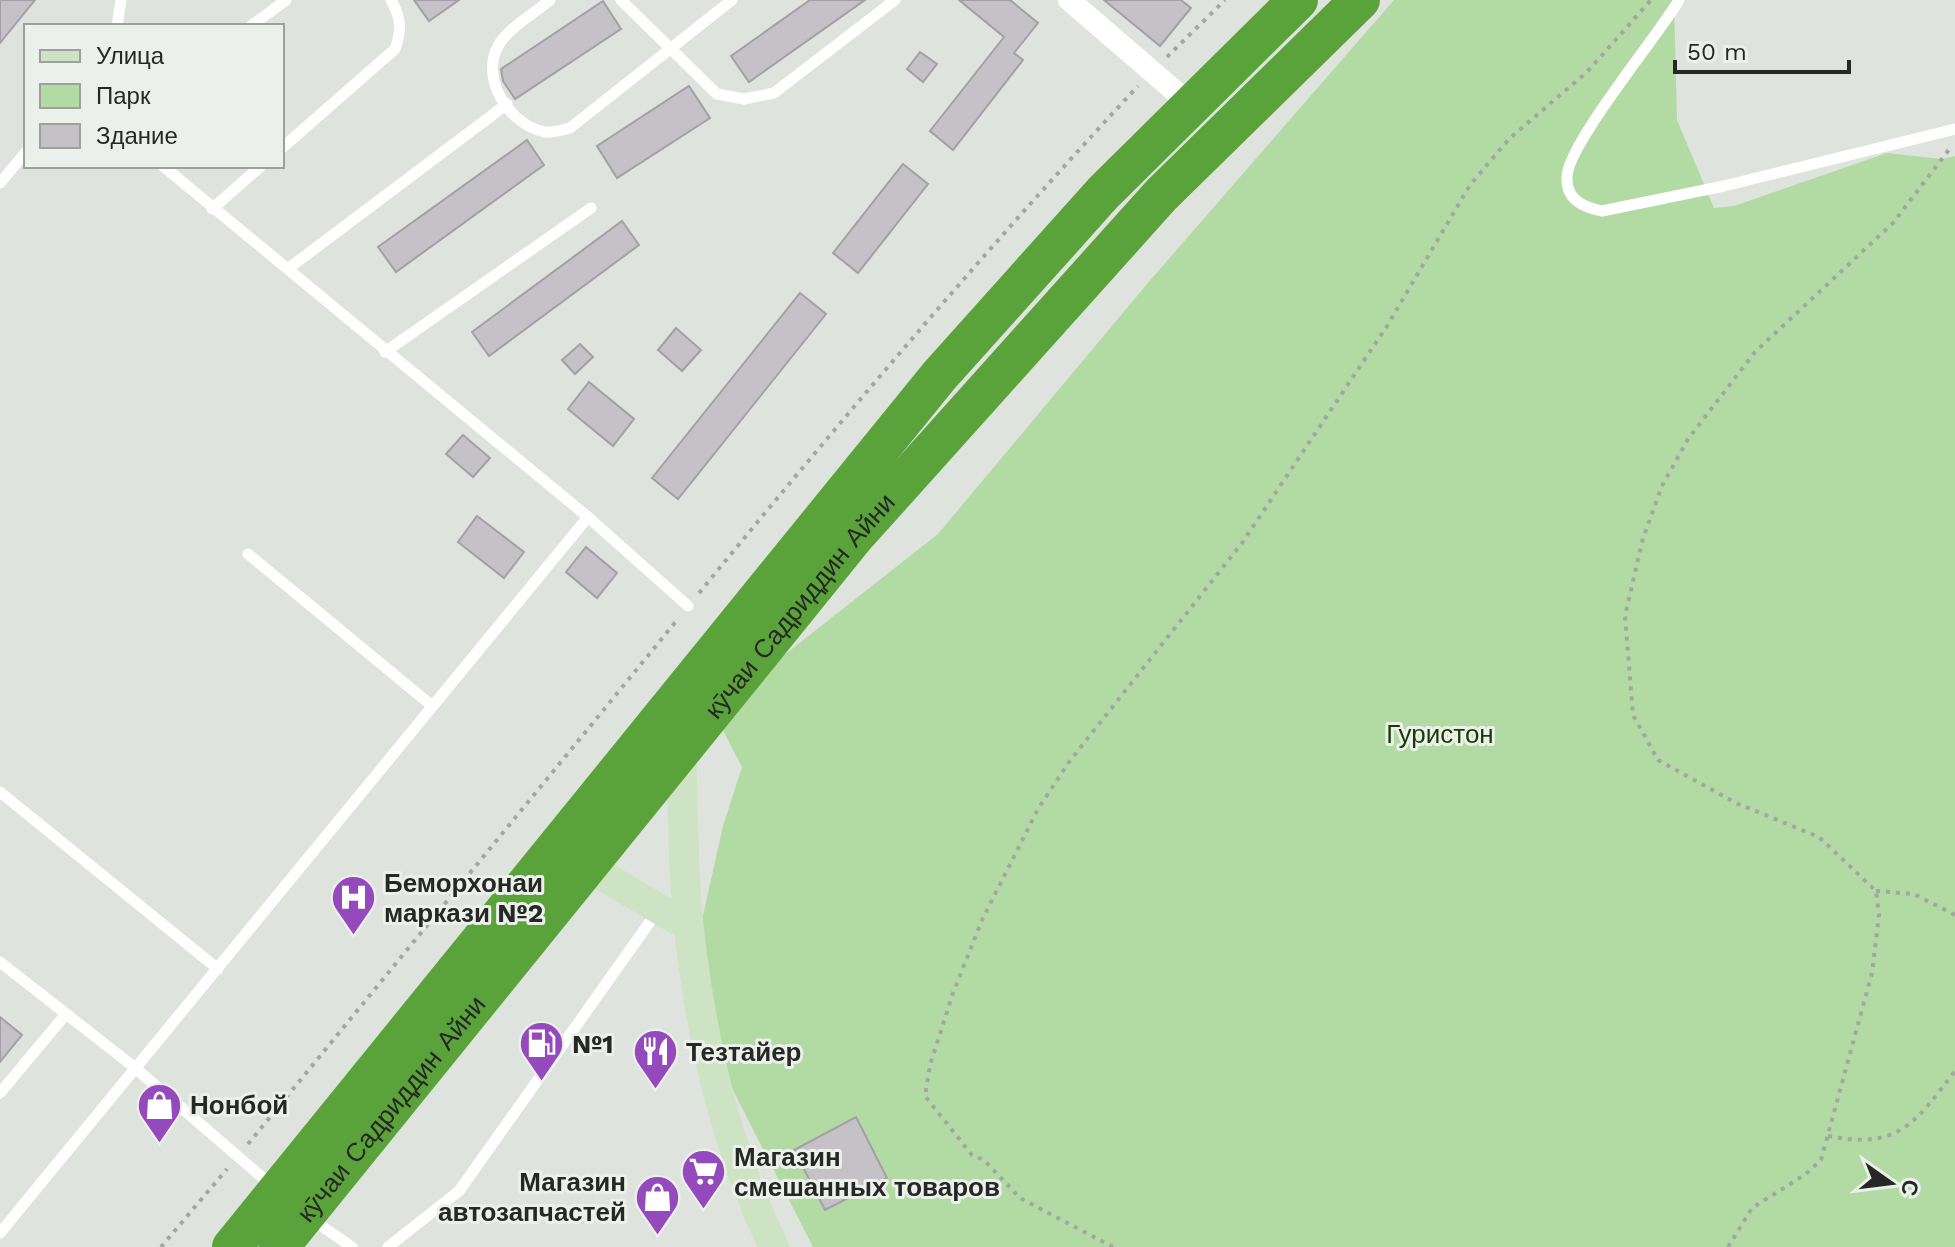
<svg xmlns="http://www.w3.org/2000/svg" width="1955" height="1247" viewBox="0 0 1955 1247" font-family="'Work Sans',sans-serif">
<rect width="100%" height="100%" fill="#dee3dd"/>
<!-- green -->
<polygon fill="#b2daa3" points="1394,0 1674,0 1677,120 1714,208 1734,206 1887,153 1942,159 1955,156 1955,1247 813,1247 685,996 723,826 742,767 713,711 938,534 1147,284"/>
<!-- building -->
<g fill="#c5c2c7" stroke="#a3a0a5" stroke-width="2">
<polygon points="0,0 35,0 0,43"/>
<polygon points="414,0 459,0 429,21"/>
<polygon points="810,0 865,0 749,82 731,56"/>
<polygon points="959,0 1010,0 1038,23 1014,53 1023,60 953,150 930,131 1004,37"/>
<polygon points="1104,0 1181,0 1191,8 1160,46"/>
<polygon points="603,1 621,29 515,99 503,81 501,69"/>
<polygon points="920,52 937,64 923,82 907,69"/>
<polygon points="689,86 710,118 617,178 597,146"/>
<polygon points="527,140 544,165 396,272 378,247"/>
<polygon points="903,164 928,184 858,273 833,253"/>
<polygon points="622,221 639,245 489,356 472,332"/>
<polygon points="800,293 826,314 678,499 652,478"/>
<polygon points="676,328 701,350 682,371 658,350"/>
<polygon points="580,344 593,357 575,374 562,360"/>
<polygon points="589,382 634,419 613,446 568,409"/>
<polygon points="463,435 490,458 473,477 446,454"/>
<polygon points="477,516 524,552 504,578 458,542"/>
<polygon points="586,547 617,573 597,598 566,572"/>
<polygon points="0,1017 22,1035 0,1062"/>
<polygon points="856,1117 887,1178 825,1210 794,1150"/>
</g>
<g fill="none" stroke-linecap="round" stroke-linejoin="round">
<!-- path -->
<g stroke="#a3a7a2" stroke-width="4" stroke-dasharray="4 6" stroke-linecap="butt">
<polyline points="1167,57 1225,0"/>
<path d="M699 593C841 420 985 250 1138 86"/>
<polyline points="1876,891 1914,894 1955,915"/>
<path d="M1828 1136C1899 1150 1915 1123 1955 1071"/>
<polyline points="248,1144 678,619"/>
<polyline points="161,1247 227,1169"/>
<polyline points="1113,1247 1020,1198 984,1160 972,1155 925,1096 930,1065 953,993 982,920 1038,809 1069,762 1242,543 1387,326 1470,185 1509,139 1587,72 1651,0"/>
<polyline points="1728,1247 1752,1208 1806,1174 1821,1160 1872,973 1879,915 1876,891 1819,837 1736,803 1658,760 1633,715 1625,616 1643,538 1662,486 1688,439 1755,352 1893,223 1951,147"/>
</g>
<!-- lane -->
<g stroke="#fff" stroke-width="11">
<path d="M550 0C535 13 507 29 498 46 480 79 509 125 545 132 552 133 562 130 570 128L732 0"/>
<polyline points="621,0 717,94 744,99 774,93 895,0"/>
<path d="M1679 0C1658 36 1567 145 1567 177 1566 200 1583 207 1602 211L1724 186 1955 129"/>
<polyline points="117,26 121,0"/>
<polyline points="251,26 286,0"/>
<path d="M282 148 395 49C402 29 401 18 391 0"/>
<polyline points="163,166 588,517 688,606"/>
<polyline points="0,183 26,152"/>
<polyline points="212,209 261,166"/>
<polyline points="289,268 507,104"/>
<polyline points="385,352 591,208"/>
<polyline points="248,554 431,705"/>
<polyline points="0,792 218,969"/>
<polyline points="0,962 134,1067 271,1185"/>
<polyline points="0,1093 66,1014"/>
<polyline points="310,1218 352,1247"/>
<polyline points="0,1233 588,517"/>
<polyline points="388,1247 459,1191 659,909"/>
</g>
<!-- street -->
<polyline stroke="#fff" stroke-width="22" points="1069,0 1191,105"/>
<!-- secondary -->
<g stroke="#cee3c4" stroke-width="30">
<path d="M681 751C684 810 682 870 689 929 701 1038 726 1149 774 1247"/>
<polyline points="588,867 688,926"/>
</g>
<!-- highway -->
<g stroke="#5aa33a" stroke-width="40">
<polyline points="232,1247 939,376 1103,193 1298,0"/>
<path id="s1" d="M279 1247 854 537 1161 195 1360 0"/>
</g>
</g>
<!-- icons -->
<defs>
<symbol id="hospital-pin" viewBox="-11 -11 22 30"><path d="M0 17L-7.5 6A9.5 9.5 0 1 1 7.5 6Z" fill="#944abc" stroke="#ecf0ea"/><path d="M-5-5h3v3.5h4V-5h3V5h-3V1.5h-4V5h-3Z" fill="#fff"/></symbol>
<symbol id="fuel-pin" viewBox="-11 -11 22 30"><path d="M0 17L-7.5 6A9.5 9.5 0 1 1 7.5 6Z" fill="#944abc" stroke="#ecf0ea"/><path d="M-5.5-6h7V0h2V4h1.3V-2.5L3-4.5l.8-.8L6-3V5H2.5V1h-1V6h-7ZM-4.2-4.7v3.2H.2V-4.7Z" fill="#fff"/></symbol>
<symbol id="restaurant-pin" viewBox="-11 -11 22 30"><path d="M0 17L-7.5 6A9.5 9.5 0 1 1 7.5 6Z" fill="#944abc" stroke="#ecf0ea"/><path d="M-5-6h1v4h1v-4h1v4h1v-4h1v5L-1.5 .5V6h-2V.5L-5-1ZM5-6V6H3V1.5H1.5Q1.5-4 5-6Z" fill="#fff"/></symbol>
<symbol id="shop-pin" viewBox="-11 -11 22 30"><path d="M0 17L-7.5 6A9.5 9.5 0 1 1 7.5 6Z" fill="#944abc" stroke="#ecf0ea"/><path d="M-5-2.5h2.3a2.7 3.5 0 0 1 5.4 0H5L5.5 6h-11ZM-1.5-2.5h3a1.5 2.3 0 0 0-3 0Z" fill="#fff"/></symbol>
<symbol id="supermarket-pin" viewBox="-11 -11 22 30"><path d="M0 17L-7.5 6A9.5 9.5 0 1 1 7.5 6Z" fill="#944abc" stroke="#ecf0ea"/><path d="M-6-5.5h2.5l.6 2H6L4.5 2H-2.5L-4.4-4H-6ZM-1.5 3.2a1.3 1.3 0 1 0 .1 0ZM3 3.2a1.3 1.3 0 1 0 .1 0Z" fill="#fff"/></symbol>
</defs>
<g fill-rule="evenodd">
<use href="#hospital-pin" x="328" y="872" width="51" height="69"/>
<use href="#fuel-pin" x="516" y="1018" width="51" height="69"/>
<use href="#restaurant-pin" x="630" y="1026" width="51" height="69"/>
<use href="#shop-pin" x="134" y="1080" width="51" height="69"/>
<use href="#supermarket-pin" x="678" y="1146" width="51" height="69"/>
<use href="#shop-pin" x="632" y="1172" width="51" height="69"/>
</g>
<g text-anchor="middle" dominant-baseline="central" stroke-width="6" stroke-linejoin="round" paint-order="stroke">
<!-- street labels -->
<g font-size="26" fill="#262826" stroke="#ecf0ea">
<text stroke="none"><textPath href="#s1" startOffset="826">кӯчаи Садриддин Айни</textPath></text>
<text stroke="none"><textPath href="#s1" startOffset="178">кӯчаи Садриддин Айни</textPath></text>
</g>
<!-- park labels -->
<g font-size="26" fill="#173c02" stroke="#ecf0ea">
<text x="1440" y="734">Гуристон</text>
</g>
<!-- poi labels -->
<g font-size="26" font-weight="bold" fill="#262826" stroke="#ecf0ea" text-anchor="start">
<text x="384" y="883">Беморхонаи<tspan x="384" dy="30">маркази №2</tspan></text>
<text x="572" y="1044">№1</text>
<text x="686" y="1052">Тезтайер</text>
<text x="190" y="1105">Нонбой</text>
<text x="734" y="1157">Магазин<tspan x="734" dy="30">смешанных товаров</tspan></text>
<text x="626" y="1182" text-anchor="end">Магазин<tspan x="626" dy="30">автозапчастей</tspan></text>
</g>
</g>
<!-- legend -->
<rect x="24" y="24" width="260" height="144" fill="#ecf0ea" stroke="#9da09c" stroke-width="2"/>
<rect x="40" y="50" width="40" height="12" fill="#cee3c4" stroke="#9da09c" stroke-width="2"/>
<text x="96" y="64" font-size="24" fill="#262826">Улица</text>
<rect x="40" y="84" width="40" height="24" fill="#b2daa3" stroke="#9da09c" stroke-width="2"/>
<text x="96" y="104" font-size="24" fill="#262826">Парк</text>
<rect x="40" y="124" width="40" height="24" fill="#c5c2c7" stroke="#9da09c" stroke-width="2"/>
<text x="96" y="144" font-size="24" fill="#262826">Здание</text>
<!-- north arrow -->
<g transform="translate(1891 1183) rotate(104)" stroke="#ecf0ea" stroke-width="6" paint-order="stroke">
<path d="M0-6L14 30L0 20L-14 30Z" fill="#262826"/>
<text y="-12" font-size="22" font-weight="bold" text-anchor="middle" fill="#262826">С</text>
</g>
<!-- scale -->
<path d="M1675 60v12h174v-12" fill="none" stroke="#262826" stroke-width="4"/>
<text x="1687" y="60" font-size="24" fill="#262826" stroke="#ecf0ea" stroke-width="6" paint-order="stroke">50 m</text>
</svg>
